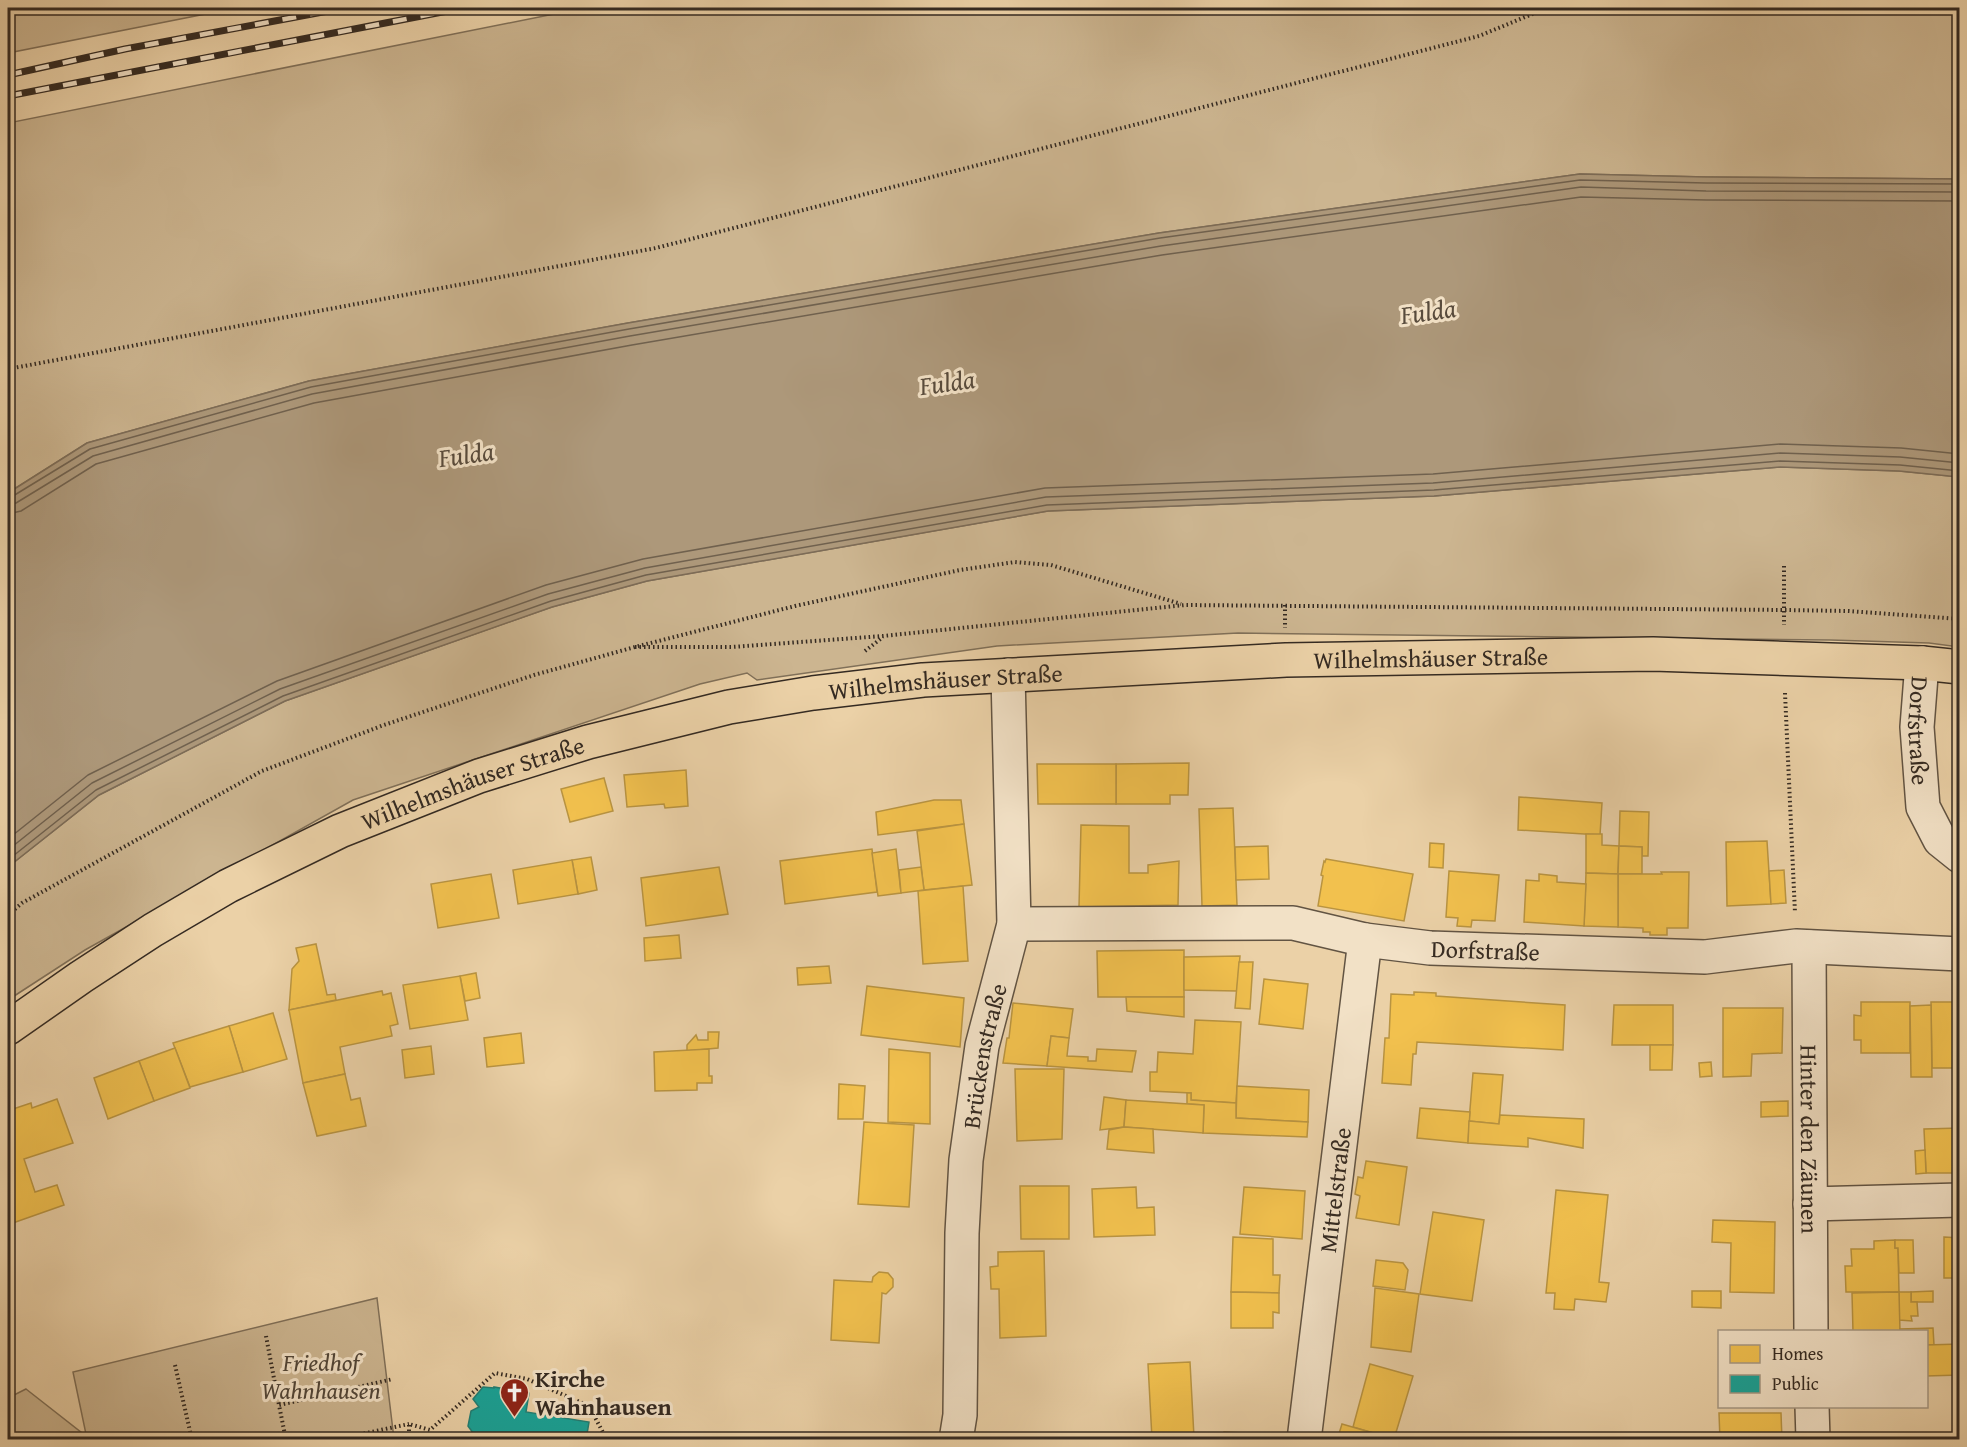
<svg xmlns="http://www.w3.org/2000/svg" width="1967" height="1447" viewBox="0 0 1967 1447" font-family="'Gentium Book Plus',serif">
<rect width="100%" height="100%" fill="#ebd1a7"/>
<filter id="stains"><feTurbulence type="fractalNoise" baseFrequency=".00333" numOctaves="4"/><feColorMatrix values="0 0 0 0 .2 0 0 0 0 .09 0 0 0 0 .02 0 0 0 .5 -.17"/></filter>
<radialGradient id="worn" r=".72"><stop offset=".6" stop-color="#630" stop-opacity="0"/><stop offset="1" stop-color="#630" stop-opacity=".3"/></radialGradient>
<!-- green -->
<g fill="#ccb590" stroke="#807059" stroke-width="1.5">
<polygon points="8,8 236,8 8,53"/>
<polygon points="584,8 1959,8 1959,179 1706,177 1580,174 1159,233 628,323 309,381 87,443 8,493 8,123"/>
<polygon points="1780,467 1899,471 1959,477 1959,647 1929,643 1830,640 1238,633 997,646 757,680 747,673 700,684 353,800 85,950 8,1000 8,867 99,795 285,701 552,607 647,581 1048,511 1434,496"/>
<polygon points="377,1298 394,1439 87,1439 73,1372"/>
<polygon points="26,1389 82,1433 83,1439 8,1439 8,1398"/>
</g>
<!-- water -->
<polygon fill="#ad987a" stroke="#7d6c57" stroke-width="1.5" points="1580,174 1706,177 1959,179 1959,477 1899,471 1780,467 1434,496 1048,511 647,581 552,607 285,701 99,795 8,867 8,493 87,443 309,381 628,323 1159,233"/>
<!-- homes -->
<g fill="#f2c14e" stroke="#b99441" stroke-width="1.5">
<polygon points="1189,763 1188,795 1170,795 1170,804 1116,804 1116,764"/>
<polygon points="1037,764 1116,764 1116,804 1038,804"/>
<polygon points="686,770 688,806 665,808 664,804 627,807 624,775"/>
<polygon points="604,778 613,811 570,822 561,789"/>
<polygon points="1519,797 1602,803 1600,835 1518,830"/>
<polygon points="934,800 961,800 964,824 878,835 876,812"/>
<polygon points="1233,808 1237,905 1202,906 1199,809"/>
<polygon points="1620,811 1649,812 1648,856 1642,856 1642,847 1619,846"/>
<polygon points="964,824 972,885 924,890 917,831"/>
<polygon points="1081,825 1129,826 1129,873 1148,873 1148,865 1179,861 1178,905 1079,907"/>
<polygon points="1586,834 1602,834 1602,845 1619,846 1618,874 1586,873"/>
<polygon points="1767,841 1771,904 1727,906 1726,842"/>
<polygon points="1430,843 1444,844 1443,868 1429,867"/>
<polygon points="1268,846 1269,879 1236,880 1235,847"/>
<polygon points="1619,846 1642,847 1642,874 1618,874"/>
<polygon points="872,849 877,892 785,904 780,861"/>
<polygon points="896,849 901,893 878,896 872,853"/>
<polygon points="591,857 597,890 578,894 572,860"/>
<polygon points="1326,859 1413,874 1404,921 1318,906 1323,876 1321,875 1324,861 1325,862"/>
<polygon points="572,860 578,894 518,904 513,870"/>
<polygon points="719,867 728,914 646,926 641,878"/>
<polygon points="921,867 924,890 901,893 899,870"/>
<polygon points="1784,870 1786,903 1771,904 1769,871"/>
<polygon points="1449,871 1499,875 1495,921 1472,920 1471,927 1457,926 1458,918 1446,917"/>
<polygon points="1661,872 1689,872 1688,928 1667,928 1667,935 1650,935 1650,932 1643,932 1643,928 1618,927 1618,874 1662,874"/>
<polygon points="1586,873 1618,874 1618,927 1584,926"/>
<polygon points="491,874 499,918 438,928 431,884"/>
<polygon points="1539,874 1557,876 1557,882 1586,884 1584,926 1524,922 1526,880 1539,881"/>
<polygon points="963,886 968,961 923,964 918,891"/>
<polygon points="679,935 681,958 645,961 644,938"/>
<polygon points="316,944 327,995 335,994 336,1000 289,1010 292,969 299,961 296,948"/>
<polygon points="1184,950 1184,997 1098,997 1097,951"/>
<polygon points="1240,956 1237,991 1184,990 1184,957"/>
<polygon points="1239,962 1253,962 1250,1009 1235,1008"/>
<polygon points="829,966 831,983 798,985 797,968"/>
<polygon points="476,973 480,998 465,1001 460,976"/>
<polygon points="460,976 468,1020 410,1029 403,985"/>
<polygon points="1264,979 1308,984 1303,1029 1259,1024"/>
<polygon points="867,986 964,998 960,1047 861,1035"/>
<polygon points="382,991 383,995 391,993 398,1024 390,1026 392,1036 340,1047 345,1074 303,1083 289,1010"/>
<polygon points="1414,992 1436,993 1436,996 1565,1005 1563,1050 1417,1042 1416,1054 1413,1054 1411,1085 1382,1083 1385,1038 1389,1038 1391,994 1414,995"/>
<polygon points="1126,997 1184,997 1184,1017 1127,1011"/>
<polygon points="1861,1002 1910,1002 1910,1053 1861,1053 1861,1040 1854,1040 1854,1015 1861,1016"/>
<polygon points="1931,1002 1960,1002 1960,1068 1932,1068"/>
<polygon points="1013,1003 1073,1009 1069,1038 1051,1036 1047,1066 1003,1063 1007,1038 1009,1038"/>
<polygon points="1614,1005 1673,1005 1673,1045 1612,1045"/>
<polygon points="1931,1005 1932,1077 1911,1077 1910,1006"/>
<polygon points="1723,1008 1783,1008 1782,1053 1752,1054 1751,1076 1723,1077"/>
<polygon points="273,1013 287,1059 243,1072 229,1026"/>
<polygon points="1195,1020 1241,1022 1236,1103 1191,1100 1191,1093 1150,1091 1150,1072 1157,1072 1158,1052 1193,1054"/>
<polygon points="229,1026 243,1072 190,1087 173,1043"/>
<polygon points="708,1032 719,1032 718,1048 687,1051 687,1045 696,1035 698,1040 708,1040"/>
<polygon points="521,1033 524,1063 487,1067 484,1038"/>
<polygon points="1051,1036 1069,1038 1067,1056 1088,1057 1088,1061 1096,1061 1097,1049 1136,1051 1132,1072 1047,1066"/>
<polygon points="1650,1045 1673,1045 1672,1070 1650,1070"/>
<polygon points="431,1046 434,1074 405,1078 402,1050"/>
<polygon points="175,1048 190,1088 154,1101 139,1061"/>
<polygon points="709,1049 709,1076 712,1076 712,1083 697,1083 697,1090 655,1091 654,1052"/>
<polygon points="889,1049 930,1053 930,1124 888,1122"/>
<polygon points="139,1061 154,1101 108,1119 94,1078"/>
<polygon points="1711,1062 1712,1076 1700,1077 1699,1063"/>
<polygon points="1015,1069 1064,1069 1062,1139 1017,1141"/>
<polygon points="1473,1073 1503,1075 1499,1124 1469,1121"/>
<polygon points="345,1074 351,1100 360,1098 366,1126 317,1136 303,1083"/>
<polygon points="839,1084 865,1086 863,1119 838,1119"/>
<polygon points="1237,1086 1309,1090 1308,1122 1236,1118"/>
<polygon points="1187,1093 1191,1093 1191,1100 1236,1103 1236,1118 1308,1122 1307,1137 1203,1133 1204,1105 1187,1104"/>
<polygon points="1104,1097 1126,1100 1124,1127 1100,1130"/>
<polygon points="57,1099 73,1143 24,1159 35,1192 57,1185 64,1205 10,1224 8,1217 8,1116 14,1114 13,1109 31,1103 32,1108"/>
<polygon points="1126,1100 1204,1105 1203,1133 1124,1127"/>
<polygon points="1788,1101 1788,1116 1761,1117 1761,1102"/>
<polygon points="1420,1108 1470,1112 1468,1143 1417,1138"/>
<polygon points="1500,1115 1584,1119 1583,1148 1528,1138 1528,1147 1468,1143 1469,1121 1499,1124"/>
<polygon points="864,1122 914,1125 909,1207 858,1204"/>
<polygon points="1124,1127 1153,1129 1154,1153 1107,1149 1109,1130"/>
<polygon points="1960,1128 1960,1173 1926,1173 1924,1129"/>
<polygon points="1925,1150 1926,1173 1916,1174 1915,1151"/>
<polygon points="1366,1161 1407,1167 1399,1225 1356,1218 1360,1196 1355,1194 1358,1177 1363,1178"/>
<polygon points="1020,1186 1069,1186 1069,1239 1021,1239"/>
<polygon points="1136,1187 1137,1208 1154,1207 1155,1235 1094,1237 1092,1189"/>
<polygon points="1244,1187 1305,1191 1302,1239 1240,1234"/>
<polygon points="1556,1190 1608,1195 1599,1282 1609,1283 1606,1302 1575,1299 1574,1310 1554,1309 1555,1293 1546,1293"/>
<polygon points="1433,1212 1484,1220 1472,1301 1420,1294"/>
<polygon points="1713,1220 1775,1222 1774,1293 1730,1292 1731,1243 1712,1242"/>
<polygon points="1233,1237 1273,1239 1273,1275 1280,1275 1279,1293 1231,1292"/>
<polygon points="1944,1237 1960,1238 1960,1278 1944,1278"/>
<polygon points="1895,1240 1895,1248 1898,1248 1899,1292 1846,1292 1845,1266 1852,1266 1851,1249 1874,1249 1874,1241"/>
<polygon points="1895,1240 1913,1240 1914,1273 1899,1273 1898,1248 1895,1248"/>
<polygon points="1044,1251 1046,1336 1000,1338 999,1289 991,1289 990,1267 998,1266 998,1252"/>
<polygon points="1376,1260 1403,1263 1408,1270 1405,1290 1373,1286"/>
<polygon points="879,1272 888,1273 893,1279 893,1287 886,1294 882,1293 879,1343 831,1340 834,1280 872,1282 873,1277"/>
<polygon points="1375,1288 1419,1294 1411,1352 1371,1347"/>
<polygon points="1692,1291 1721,1291 1721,1308 1692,1307"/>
<polygon points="1933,1291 1933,1302 1911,1302 1911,1292"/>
<polygon points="1231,1292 1279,1293 1279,1313 1273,1312 1273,1328 1231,1328"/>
<polygon points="1899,1292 1911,1292 1911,1302 1917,1302 1918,1316 1911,1316 1912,1321 1899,1320"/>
<polygon points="1899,1292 1900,1332 1853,1332 1852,1293"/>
<polygon points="1933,1328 1934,1345 1926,1345 1926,1332 1900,1332 1900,1329"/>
<polygon points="1960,1344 1960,1375 1926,1376 1926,1345"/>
<polygon points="1190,1362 1194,1437 1152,1439 1148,1364"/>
<polygon points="1370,1364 1413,1376 1394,1439 1353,1427"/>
<polygon points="1719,1413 1781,1413 1782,1440 1720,1440"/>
<polygon points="1342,1424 1380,1435 1378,1440 1337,1440"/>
<polygon points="1224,1432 1284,1435 1284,1440 1223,1440"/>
</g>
<!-- public -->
<polygon fill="#17a398" stroke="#207f75" stroke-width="1.5" points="483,1387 494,1388 494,1387 529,1393 526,1412 589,1422 586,1440 486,1440 476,1437 468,1426 471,1411 479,1407 473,1399"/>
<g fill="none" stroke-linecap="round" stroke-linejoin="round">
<!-- shore -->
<g stroke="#70614e" stroke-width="1.5">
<polyline points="8,497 13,496 90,449 311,387 629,329 1160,238 1580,180 1706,183 1960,184"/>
<polyline points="8,505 16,503 93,456 312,394 630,336 1161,246 1581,187 1706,191 1960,192"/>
<polyline points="8,514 21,511 96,464 314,403 632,345 1162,255 1581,197 1706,200 1960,201"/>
<polyline points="8,839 88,775 277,681 546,585 643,559 1045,488 1433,474 1780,444 1901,448 1960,454"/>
<polyline points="8,850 92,783 280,689 548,594 645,568 1046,497 1433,483 1780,453 1900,457 1960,463"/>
<polyline points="8,860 96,790 283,696 551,601 646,575 1047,505 1434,490 1780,461 1900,465 1960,471"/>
</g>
<defs>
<g id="minor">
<path id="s1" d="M1922 663 1917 727 1923 807 1940 840 1960 856"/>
<path id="s2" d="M1014 924 1293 923 1365 940 1430 948 1705 957 1796 946 1960 954"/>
<path id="s3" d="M1809 947 1811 1332"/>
<polyline points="1810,1204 1960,1200"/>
<polyline points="1812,1406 1813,1440"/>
<path id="s4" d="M956 1440 960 1415 962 1233 966 1160 982 1046 1014 924 1008 675"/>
<path id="s5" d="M1304 1440 1365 940"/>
</g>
<g id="major">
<path id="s6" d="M8 1028 81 977 153 930 228 886 340 831 479 776 588 742 729 707 813 693 923 680 1286 660 1653 654 1922 663 1960 667"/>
</g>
</defs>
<!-- minor casing -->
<use href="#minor" stroke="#625443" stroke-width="36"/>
<!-- major casing -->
<use href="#major" stroke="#342a22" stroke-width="36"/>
<!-- path -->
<g stroke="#342a22" stroke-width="4" stroke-dasharray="1.5 3" stroke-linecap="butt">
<polyline points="8,369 656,248 1479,36 1547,8"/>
<polyline points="1784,566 1784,625"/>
<polyline points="1285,605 1285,628"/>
<polyline points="635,647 732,647 883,636 1185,605 1784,610 1848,611 1960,619"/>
<polyline points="865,651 883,637"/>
<polyline points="1785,693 1795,913"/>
<polyline points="8,915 22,903 262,771 384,725 534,675 635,647 795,606 960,570 1015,562 1051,565 1181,604"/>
<polyline points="266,1336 279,1405"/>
<polyline points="175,1365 192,1440"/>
<polyline points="587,1436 604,1440"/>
<polyline points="286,1440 279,1405 393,1379"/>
<polyline points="333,1440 409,1424"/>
<polyline points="409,1440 409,1424 430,1430 495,1373 527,1379 589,1406 607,1440"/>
</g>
<!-- minor -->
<use href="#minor" stroke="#f2e1c6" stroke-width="33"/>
<!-- major -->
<use href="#major" stroke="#ebd1a7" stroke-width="33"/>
<defs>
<g id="rail">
<polyline points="8,75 125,49 344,8"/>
<polyline points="8,96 463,8"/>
</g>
</defs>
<!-- rail casing -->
<use href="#rail" stroke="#342a22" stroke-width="7"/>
<!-- rail -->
<use href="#rail" stroke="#f2e1c6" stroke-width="4.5" stroke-dasharray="14" stroke-linecap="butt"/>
</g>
<!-- icons -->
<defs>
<symbol id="church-pin" viewBox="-11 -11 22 30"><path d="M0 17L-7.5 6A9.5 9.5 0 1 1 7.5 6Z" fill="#8f2418" stroke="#f2e1c6"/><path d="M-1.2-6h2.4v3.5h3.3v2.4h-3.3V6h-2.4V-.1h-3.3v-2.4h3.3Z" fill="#fff"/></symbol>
</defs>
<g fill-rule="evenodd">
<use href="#church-pin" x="498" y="1376" width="33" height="45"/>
</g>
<g text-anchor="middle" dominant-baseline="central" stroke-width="6" stroke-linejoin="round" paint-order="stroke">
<!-- street labels -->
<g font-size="24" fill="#342a22" stroke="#f2e1c6">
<text stroke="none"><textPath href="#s6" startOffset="1500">Wilhelmshäuser Straße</textPath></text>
<text stroke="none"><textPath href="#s6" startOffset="1014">Wilhelmshäuser Straße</textPath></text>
<text stroke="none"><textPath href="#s1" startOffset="68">Dorfstraße</textPath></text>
<text stroke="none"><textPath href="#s6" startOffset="528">Wilhelmshäuser Straße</textPath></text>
<text stroke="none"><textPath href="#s2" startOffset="474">Dorfstraße</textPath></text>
<text stroke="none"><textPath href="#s4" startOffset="386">Brückenstraße</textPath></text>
<text stroke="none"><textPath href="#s3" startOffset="192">Hinter den Zäunen</textPath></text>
<text stroke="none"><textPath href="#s5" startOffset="252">Mittelstraße</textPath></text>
</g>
<!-- park labels -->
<g font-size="24" font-style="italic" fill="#524638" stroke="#f2e1c6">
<text x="321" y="1362">Friedhof<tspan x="321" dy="28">Wahnhausen</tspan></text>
</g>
<!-- poi labels -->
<g font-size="24" font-weight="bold" fill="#342a22" stroke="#f2e1c6" text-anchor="start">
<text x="535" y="1378">Kirche<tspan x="535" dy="28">Wahnhausen</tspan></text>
</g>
<!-- water labels -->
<g font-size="26" font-style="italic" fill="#584b3c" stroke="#f2e1c6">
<text transform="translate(1428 311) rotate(-8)">Fulda</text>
<text transform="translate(947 382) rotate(-8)">Fulda</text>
<text transform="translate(466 454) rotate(-8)">Fulda</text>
</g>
</g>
<!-- margin -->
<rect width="1967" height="1447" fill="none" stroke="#ebd1a7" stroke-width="30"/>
<rect x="9" y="9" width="1949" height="1429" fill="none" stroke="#342a22" stroke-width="3"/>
<rect x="15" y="15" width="1937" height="1417" fill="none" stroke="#342a22" stroke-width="1.5"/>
<!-- legend -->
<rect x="1718" y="1330" width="210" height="78" fill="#f2e1c6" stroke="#a69884" stroke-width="1.5"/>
<rect x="1730" y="1345" width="30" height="18" fill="#f2c14e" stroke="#a69884" stroke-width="1.5"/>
<text x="1772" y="1360" font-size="18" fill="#342a22">Homes</text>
<rect x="1730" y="1375" width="30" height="18" fill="#17a398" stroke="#a69884" stroke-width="1.5"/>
<text x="1772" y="1390" font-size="18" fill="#342a22">Public</text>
<rect width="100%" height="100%" filter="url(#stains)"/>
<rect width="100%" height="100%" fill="url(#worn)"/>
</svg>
